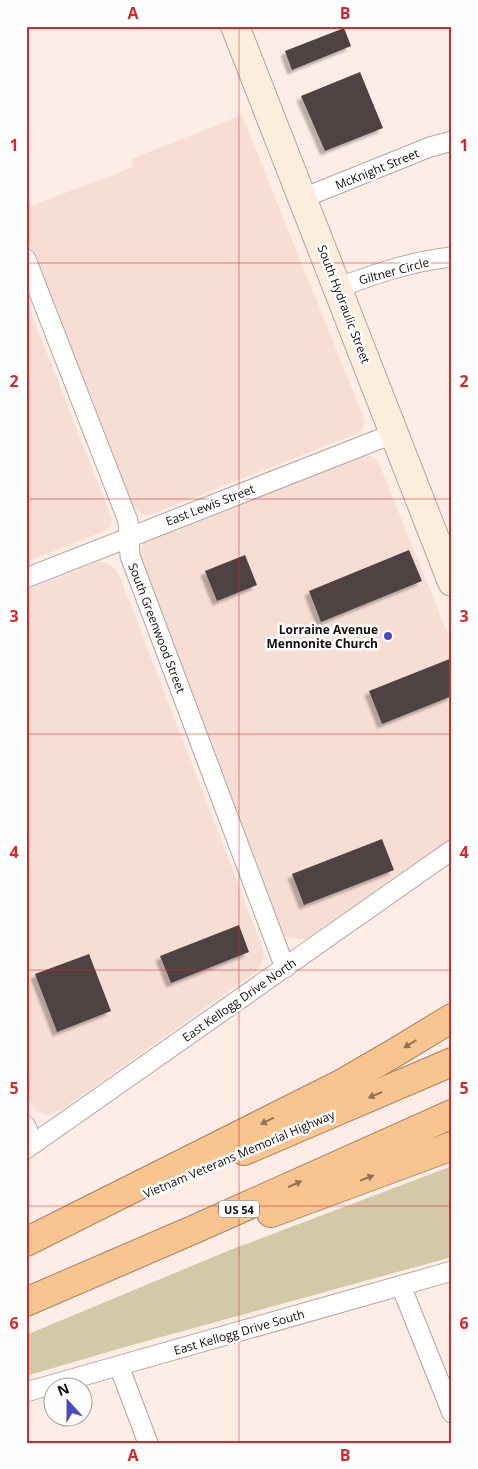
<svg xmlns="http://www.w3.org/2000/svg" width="478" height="1469" viewBox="0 0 478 1469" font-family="'Open Sans',sans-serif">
<defs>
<filter id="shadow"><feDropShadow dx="-4.5" dy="4.5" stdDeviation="1" flood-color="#0004"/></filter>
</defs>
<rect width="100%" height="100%" fill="#feede6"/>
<!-- built -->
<g fill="#f6ded4">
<polygon points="242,115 365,421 363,429 356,434 147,516 139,512 133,506 26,234 26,208 133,167 131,159"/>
<polygon points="26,300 112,519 111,526 105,531 26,562"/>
<polygon points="364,456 372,456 378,461 382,471 452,645 452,840 307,939 296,939 285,937 279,930 143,575 140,554 143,543 152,538"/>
<polygon points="98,562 107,563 115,569 120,577 262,946 264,957 261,964 256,972 61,1110 48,1115 37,1112 26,1095 26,590"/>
</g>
<!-- green -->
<polygon fill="#d4c9a6" points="452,1166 452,1257 132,1345 26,1376 26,1335 230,1250"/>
<!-- building -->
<g fill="#504242" filter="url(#shadow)">
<polygon points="344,28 351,46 292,70 285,51"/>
<polygon points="360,72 383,128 325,151 301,96"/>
<polygon points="409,550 422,581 321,622 309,591"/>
<polygon points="245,555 257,585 217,601 205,571"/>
<polygon points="452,658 452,696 382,724 369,691"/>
<polygon points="382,839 394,870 304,905 292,874"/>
<polygon points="239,925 249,952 171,983 160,956"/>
<polygon points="89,954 111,1011 57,1032 35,974"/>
</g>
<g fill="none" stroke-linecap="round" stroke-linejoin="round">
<defs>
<g id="street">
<polyline points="303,198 430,147 452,141"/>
<polyline points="26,259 128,521 130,556 285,968"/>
<path d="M337 288C375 274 412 261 452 257"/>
<polyline points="26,578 395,433"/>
<polyline points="26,1126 33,1144"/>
<polyline points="26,1149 452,850"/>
<polyline points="401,1286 452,1413"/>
<polyline points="119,1366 148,1443"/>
<polyline points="26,1392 452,1271"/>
</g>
<polyline id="secondary" points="235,26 452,582"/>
<g id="highway">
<polyline points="244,1151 452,1062"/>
<polyline points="271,1213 452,1146"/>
<polyline points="26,1242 341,1084 396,1052 452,1018"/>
<polyline points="26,1302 195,1229 452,1114"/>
</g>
</defs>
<!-- street casing -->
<use href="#street" stroke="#b5a59f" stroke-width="21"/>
<!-- secondary casing -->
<use href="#secondary" stroke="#b5a59f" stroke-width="30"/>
<!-- highway casing -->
<use href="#highway" stroke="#a88461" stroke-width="30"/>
<!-- street -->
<use href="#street" stroke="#fff" stroke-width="19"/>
<!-- secondary -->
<use href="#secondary" stroke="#fdeddd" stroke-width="28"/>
<!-- highway -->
<use href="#highway" stroke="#f8c48f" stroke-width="28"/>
</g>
<!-- one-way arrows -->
<defs><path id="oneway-solid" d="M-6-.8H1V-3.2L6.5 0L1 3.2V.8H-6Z" transform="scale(1.25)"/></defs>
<g fill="#917254">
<use href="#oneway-solid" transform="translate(410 1044) rotate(148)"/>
<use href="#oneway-solid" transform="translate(375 1095) rotate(157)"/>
<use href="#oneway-solid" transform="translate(267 1121) rotate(153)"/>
<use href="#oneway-solid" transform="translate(367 1178) rotate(-21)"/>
<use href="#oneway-solid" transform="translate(295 1184) rotate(-24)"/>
</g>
<!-- grid -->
<path fill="none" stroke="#d62828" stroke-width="1" stroke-opacity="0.55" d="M239 26V1443M26 263H452M26 499H452M26 734H452M26 970H452M26 1206H452"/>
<!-- markers -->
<circle fill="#494bc1" stroke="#fefefe" stroke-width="2" cx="388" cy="636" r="5"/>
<g text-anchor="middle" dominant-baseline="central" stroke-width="5" stroke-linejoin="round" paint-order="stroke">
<!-- shield labels -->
<rect fill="#fefefe" stroke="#5a5654" stroke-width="1" x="219" y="1200.5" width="40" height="17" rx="4"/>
<g font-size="11" font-weight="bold" fill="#130e0b">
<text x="239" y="1209">US 54</text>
</g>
<!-- street labels -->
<g font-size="12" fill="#130e0b" stroke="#fefefe">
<text transform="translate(377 169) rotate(-22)">McKnight Street</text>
<text transform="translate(394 271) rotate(-15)">Giltner Circle</text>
<text transform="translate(344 304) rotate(69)">South Hydraulic Street</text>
<text transform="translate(210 505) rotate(-21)">East Lewis Street</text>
<text transform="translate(157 628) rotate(69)">South Greenwood Street</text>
<text transform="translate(239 1000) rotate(-35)">East Kellogg Drive North</text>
<text transform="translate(239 1154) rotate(-23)">Vietnam Veterans Memorial Highway</text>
<text transform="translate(239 1332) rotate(-16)">East Kellogg Drive South</text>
</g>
<!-- poi labels -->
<g font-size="12" font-weight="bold" fill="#130e0b" stroke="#fefefe" text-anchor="end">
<text x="378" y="629">Lorraine Avenue<tspan x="378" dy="14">Mennonite Church</tspan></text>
</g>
</g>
<!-- border -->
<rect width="478" height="1469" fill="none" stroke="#fefefe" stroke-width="55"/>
<!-- north arrow -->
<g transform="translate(68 1402) rotate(339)"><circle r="24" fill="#fefefe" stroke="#a09e9d"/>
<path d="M0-4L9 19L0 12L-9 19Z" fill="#494bc1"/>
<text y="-8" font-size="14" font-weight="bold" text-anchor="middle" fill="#130e0b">N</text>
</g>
<rect x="28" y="28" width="422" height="1414" fill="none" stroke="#d62828" stroke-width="2"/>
<g font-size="16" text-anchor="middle" font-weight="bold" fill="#d62828">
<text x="133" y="19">A</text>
<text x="345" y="19">B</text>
<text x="14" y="151">1</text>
<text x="464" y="151">1</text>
<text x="14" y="387">2</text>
<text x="464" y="387">2</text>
<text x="14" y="622">3</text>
<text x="464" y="622">3</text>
<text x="14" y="858">4</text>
<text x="464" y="858">4</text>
<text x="14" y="1094">5</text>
<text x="464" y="1094">5</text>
<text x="14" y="1329">6</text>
<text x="464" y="1329">6</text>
<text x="133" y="1461">A</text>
<text x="345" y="1461">B</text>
</g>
</svg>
